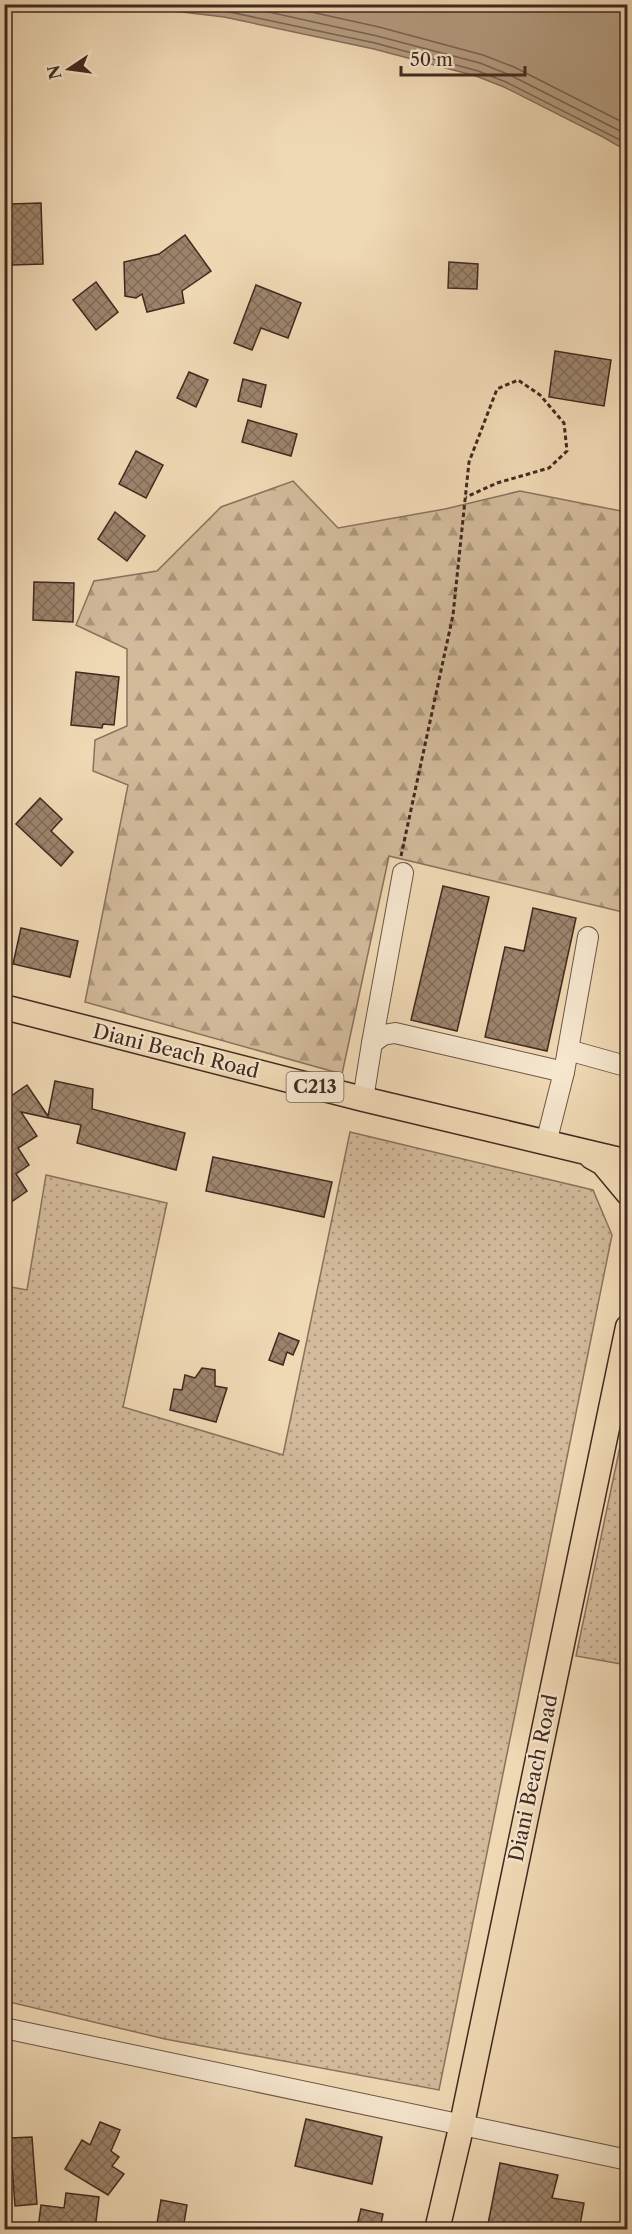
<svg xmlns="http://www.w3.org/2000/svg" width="632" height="2234" viewBox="0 0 632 2234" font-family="'Libre Caslon Text',serif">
<defs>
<pattern id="grass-dots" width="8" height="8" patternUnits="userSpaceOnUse" patternTransform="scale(1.5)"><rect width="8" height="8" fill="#d2ba9b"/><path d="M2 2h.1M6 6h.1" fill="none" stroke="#ac977e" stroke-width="1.8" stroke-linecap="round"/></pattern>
<pattern id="forest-firs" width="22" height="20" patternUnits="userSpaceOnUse" patternTransform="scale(1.5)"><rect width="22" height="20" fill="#d2ba9b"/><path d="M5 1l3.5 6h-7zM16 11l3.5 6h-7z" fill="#ac977e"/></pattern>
<pattern id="building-cross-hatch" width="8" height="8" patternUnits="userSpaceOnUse" patternTransform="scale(1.5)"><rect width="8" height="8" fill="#9c846c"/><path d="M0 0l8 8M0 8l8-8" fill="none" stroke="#816c58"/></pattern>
</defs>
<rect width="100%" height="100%" fill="#efd8b4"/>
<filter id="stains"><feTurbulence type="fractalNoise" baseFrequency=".00333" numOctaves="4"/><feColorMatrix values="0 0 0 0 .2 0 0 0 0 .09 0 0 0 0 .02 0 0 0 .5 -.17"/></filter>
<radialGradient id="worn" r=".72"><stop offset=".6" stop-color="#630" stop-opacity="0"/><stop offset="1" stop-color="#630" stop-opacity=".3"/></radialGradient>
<!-- grass -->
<g fill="url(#grass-dots)" stroke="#8a725d" stroke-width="1.5">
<polygon points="350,1132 593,1190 612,1235 439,2090 165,2039 5,2001 5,1286 27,1290 46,1175 167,1203 123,1407 283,1455"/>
<polygon points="625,1423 628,1424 627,1665 576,1656"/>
</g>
<!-- forest -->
<polygon fill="url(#forest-firs)" stroke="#8a725d" stroke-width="1.5" points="293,481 338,528 445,509 520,491 626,512 627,510 627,913 389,856 342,1074 85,1002 128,785 93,771 95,740 127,726 127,649 76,625 94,581 157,571 221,507"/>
<!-- water -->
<polygon fill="#b49c81" stroke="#866e5a" stroke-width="1.5" points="123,5 627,5 627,151 603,137 504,87 476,76 374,49 224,17"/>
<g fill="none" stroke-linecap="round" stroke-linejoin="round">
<!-- shore -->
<g stroke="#7b6250" stroke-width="1.5">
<polyline points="173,4 225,11 375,43 478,71 506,82 628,144"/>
<polyline points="232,4 377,36 480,63 510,75 628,135"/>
<polyline points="275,4 379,27 483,55 514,67 628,125"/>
</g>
</g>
<!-- building -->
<g fill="url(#building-cross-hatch)" stroke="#42291f" stroke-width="1.5">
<polygon points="41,203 43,264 12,265 10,204"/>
<polygon points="185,235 211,271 182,291 184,303 147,312 142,294 136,298 125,296 124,262 159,254"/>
<polygon points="449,262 478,264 477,289 448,288"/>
<polygon points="96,282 118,312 96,330 73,300"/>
<polygon points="256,285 301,303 288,338 261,328 252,350 234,343"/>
<polygon points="555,351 611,360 604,406 549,397"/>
<polygon points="189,372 208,380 196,407 177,398"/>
<polygon points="243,379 266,385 261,407 238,401"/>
<polygon points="248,420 297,434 291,456 242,442"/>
<polygon points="136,451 163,465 146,498 119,484"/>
<polygon points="115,512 145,536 127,561 98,539"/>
<polygon points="34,582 74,583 73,622 33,620"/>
<polygon points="76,672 119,677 114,725 103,724 102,728 71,725"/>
<polygon points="40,798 62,819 51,831 73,852 61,866 16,824"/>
<polygon points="443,886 489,897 457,1031 411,1020"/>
<polygon points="533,908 576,918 547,1051 485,1037 505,947 524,951"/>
<polygon points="21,928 78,941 70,977 13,964"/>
<polygon points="55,1081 93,1089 92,1109 185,1133 176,1170 77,1143 81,1125 21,1112 37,1136 18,1148 29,1165 16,1174 27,1191 4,1207 4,1087 11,1096 27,1085 48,1116"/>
<polygon points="213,1157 332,1182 324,1217 206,1191"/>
<polygon points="279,1333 299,1341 293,1355 287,1352 283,1365 269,1360"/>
<polygon points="202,1368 215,1370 215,1386 227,1388 216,1422 170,1410 174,1389 182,1390 185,1375 195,1378"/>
<polygon points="306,2119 382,2137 372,2184 295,2166"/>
<polygon points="100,2122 120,2130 111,2151 119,2157 112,2166 124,2174 108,2195 65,2169 82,2140 90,2145"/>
<polygon points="32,2137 37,2204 15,2206 10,2138"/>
<polygon points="500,2163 558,2175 552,2198 584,2203 580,2225 573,2223 572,2229 511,2229 488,2224"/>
<polygon points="66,2193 99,2197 95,2229 38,2229 41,2205 64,2208"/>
<polygon points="161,2200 187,2205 183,2229 156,2229"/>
<polygon points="361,2209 383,2214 380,2229 356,2229"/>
</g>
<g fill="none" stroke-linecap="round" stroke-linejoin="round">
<defs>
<g id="minor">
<polyline points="372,1043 403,873"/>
<polyline points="568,1050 622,1065"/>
<polyline points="564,1072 588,937"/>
<polyline points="363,1099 372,1043 383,1035 395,1033 564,1072 546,1143"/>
<polyline points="4,2028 628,2160"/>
</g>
<g id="major">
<polyline points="4,1007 363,1099 628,1162"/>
<polyline points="592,1157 603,1163 628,1193"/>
<polyline points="437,2230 462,2124 628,1327"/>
</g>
</defs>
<!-- minor casing -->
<use href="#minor" stroke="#6d5544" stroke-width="22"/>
<!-- major casing -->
<use href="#major" stroke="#42291f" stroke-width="27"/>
<!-- path -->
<polyline stroke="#42291f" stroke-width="3" stroke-dasharray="4.5 3" stroke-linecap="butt" points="401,856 453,615 469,462 497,389 518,380 540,395 564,423 567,451 549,468 497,483 466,497"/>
<!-- minor -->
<use href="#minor" stroke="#f5e6ce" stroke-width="20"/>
<!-- major -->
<use href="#major" stroke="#efd8b4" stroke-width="24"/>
</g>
<g text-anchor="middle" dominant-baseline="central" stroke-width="4.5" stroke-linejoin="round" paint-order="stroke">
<!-- shield labels -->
<rect fill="#f5e6ce" stroke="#786254" stroke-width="1.5" x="286.5" y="1072" width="57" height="30" rx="4.5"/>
<g font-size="18" font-weight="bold" fill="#42291f">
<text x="315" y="1087">C213</text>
</g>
<!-- street labels -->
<g font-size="20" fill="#42291f" stroke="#f5e6ce">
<text transform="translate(176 1051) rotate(14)">Diani Beach Road</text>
<text transform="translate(533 1778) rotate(-78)">Diani Beach Road</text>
</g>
</g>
<!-- margin -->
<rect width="632" height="2234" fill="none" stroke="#efd8b4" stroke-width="24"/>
<rect x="6" y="6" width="620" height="2222" fill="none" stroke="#42291f" stroke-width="3"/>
<rect x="12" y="12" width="608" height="2210" fill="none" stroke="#42291f" stroke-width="1.5"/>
<!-- north arrow -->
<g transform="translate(69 69) rotate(257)" stroke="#f5e6ce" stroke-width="4.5" paint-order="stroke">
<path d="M0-4.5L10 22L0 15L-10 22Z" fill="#42291f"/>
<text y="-9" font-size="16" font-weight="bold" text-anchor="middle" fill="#42291f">N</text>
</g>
<!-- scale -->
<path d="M401 66v9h124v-9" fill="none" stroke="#42291f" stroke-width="3"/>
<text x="410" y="66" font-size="18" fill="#42291f" stroke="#f5e6ce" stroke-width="4.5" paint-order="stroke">50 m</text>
<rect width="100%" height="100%" filter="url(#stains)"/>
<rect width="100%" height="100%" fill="url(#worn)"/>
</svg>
